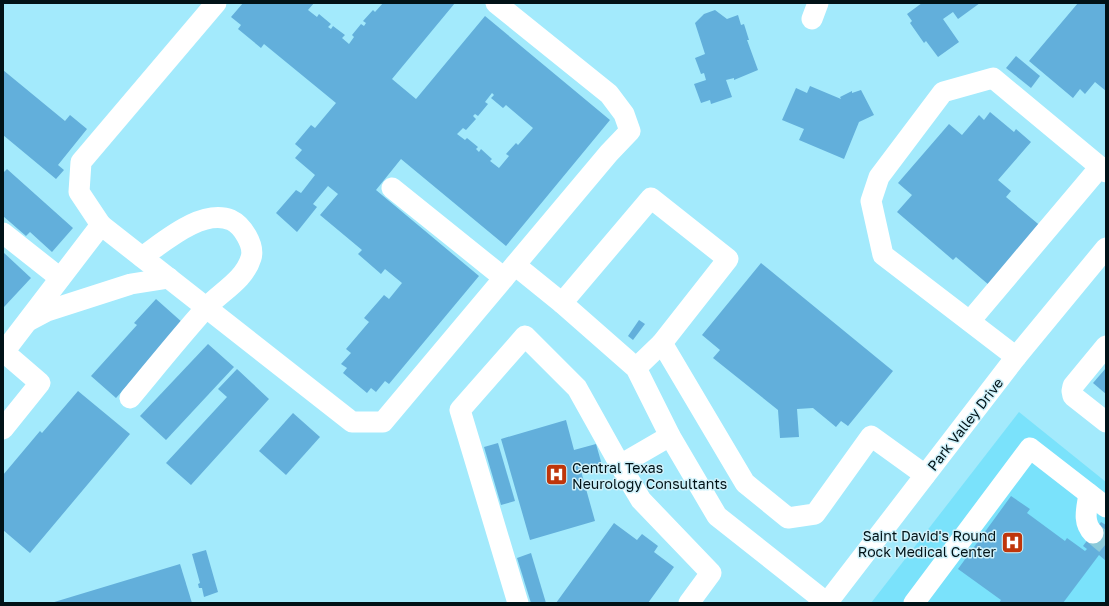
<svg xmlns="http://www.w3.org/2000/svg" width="1109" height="606" viewBox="0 0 1109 606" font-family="'Golos Text',sans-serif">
<rect width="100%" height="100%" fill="#a3eafc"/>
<!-- built -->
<polygon fill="#7ae2fb" points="1019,412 1106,482 1106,603 871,603"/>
<!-- building -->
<g fill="#62afdb" fill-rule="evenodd">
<path d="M243 3H314L308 10 317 17 319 14 331 24 328 27 331 29 333 26 345 35 342 38 349 44 354 37 352 35 361 24 364 26 366 23 363 21 373 10 375 12 383 3H455L392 79 416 99 485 16 610 120 506 246 401 159 376 190 479 276 389 384 385 381 376 392 371 388 367 393 343 373 347 368 341 364 351 353 346 349 369 322 364 318 384 295 389 299 402 283 385 269 381 274 358 254 362 250 320 215 338 194 328 186 313 204 317 207 297 232 276 213 296 190 301 193 315 175 295 158 302 150 295 144 311 125 315 128 336 103 264 44 261 48 238 29 241 25 231 17ZM492 93 494 95 491 98 503 108 506 105 533 128 518 145 516 143 506 154 509 156 499 168 490 161 492 159 481 149 479 152 476 149 478 147 467 138 465 140 457 134 463 128 466 130 476 119 473 116 475 114 478 116 488 104 485 102Z"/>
<polygon points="922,3 980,3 958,19 953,12 943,19 959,42 938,57 926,41 924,43 910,23 912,21 907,14"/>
<polygon points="1078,3 1106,3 1106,91 1095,82 1085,94 1080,89 1073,98 1029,61"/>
<polygon points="715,10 727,19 738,15 741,25 744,24 749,40 747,40 758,70 734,80 734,78 726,80 732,97 711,104 710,100 701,103 694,84 706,80 704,73 701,74 695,58 705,54 695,23 704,14"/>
<polygon points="1016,56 1040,76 1031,88 1006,68"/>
<polygon points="3,70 65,121 70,115 87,129 58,165 64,170 56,179 3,135"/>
<polygon points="810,86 841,99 840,97 852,91 852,93 861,90 874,115 859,122 844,159 799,140 804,129 782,120 796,88 807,93"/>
<polygon points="990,112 1014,132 1016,129 1031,142 998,180 1011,191 1006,197 1043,228 989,285 956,257 953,260 897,212 912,195 898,183 949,124 962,135 979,115 984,120"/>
<polygon points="7,169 73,228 52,252 30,232 26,236 3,216 3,173"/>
<polygon points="3,252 31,278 4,307 3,306"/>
<polygon points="761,263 893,371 848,426 841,421 836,427 813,408 797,409 799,437 780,438 778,410 713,358 720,350 702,335"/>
<polygon points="156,299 183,323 116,398 91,376 137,325 134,323"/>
<polygon points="639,320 645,324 633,340 628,336"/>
<polygon points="208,344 234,367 166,440 140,416"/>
<polygon points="1106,368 1106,394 1093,383"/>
<polygon points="237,369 269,399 191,485 166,463 227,397 218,389"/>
<polygon points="78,391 130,434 30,553 3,530 3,475 40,431 42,433"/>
<polygon points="293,413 320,437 286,475 259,451"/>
<polygon points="566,420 574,450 596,444 602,465 581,471 595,521 530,540 501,439"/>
<polygon points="498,443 515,501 501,505 484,447"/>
<polygon points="1011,496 1030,509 1027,513 1065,541 1067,538 1085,551 1087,549 1083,546 1101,522 1106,525 1106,561 1099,555 1063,603 999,603 1001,600 958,569"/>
<polygon points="614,523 637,540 642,534 658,546 654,552 674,567 648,603 556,603"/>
<polygon points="206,550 218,592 204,597 202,588 199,588 198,584 200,583 192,554"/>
<polygon points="531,553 546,603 531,603 517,558"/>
<polygon points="180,564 192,603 51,603"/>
</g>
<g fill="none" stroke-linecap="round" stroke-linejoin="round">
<!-- minor-tunnel -->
<polyline stroke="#8bcada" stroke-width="21" stroke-dasharray="21 10" stroke-linecap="butt" points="1093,533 1106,544"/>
<!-- minor -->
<g stroke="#fff" stroke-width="21">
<polyline points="812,19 818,3"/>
<polyline points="392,188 504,278"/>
<polyline points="101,225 79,192 81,162 216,3"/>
<polyline points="3,233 60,278"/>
<polyline points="515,265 562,303"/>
<polyline points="30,320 47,311 131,284 169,278"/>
<polyline points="970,321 1100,167"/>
<polyline points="662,343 745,483 788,518 815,514 871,436 925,475"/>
<polyline points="1106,346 1073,386 1072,391 1073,396 1106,422"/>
<polyline points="3,353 101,225 352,422 383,422 609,153 630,131 624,114 609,94 496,3"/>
<polyline points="1016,357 883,255 871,201 879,177 943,92 993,78 1106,172"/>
<polyline points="636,368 662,343 728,259 651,198 562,303 636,368 670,436 717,516 827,603"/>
<path d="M130 398C155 368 179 338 205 309 220 292 244 281 251 258 255 245 242 225 231 220 202 208 164 242 142 257"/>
<polyline points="3,429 40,383 4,352"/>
<polyline points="620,465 670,436"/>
<path d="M1089 494C1087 508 1082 522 1093 533"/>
<polyline points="518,603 460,410 525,336 577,388 620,465 641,500 711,573 689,603"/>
<polyline points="827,603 1016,357 1106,248"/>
<polyline points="914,603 1030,448 1106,507"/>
</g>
</g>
<!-- icons -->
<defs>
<symbol id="hospital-square" viewBox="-11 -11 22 22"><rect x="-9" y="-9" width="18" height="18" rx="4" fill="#bf360b" stroke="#cff1fa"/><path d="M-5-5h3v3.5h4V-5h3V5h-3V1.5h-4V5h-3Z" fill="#fff"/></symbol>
</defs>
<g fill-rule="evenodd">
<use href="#hospital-square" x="544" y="462" width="25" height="25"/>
<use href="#hospital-square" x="1000" y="530" width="25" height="25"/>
</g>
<g text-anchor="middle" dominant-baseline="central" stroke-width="3" stroke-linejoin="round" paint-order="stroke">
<!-- street labels -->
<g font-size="14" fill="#011217" stroke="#cff1fa">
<text transform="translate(965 424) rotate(-52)">Park Valley Drive</text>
</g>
<!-- poi labels -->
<g font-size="14" fill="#011217" stroke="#cff1fa" text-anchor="start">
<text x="572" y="467">Central Texas<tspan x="572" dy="16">Neurology Consultants</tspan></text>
<text x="996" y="535" text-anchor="end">Saint David's Round<tspan x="996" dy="16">Rock Medical Center</tspan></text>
</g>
</g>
<!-- border -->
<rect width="1109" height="606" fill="none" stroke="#011217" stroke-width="8"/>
</svg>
